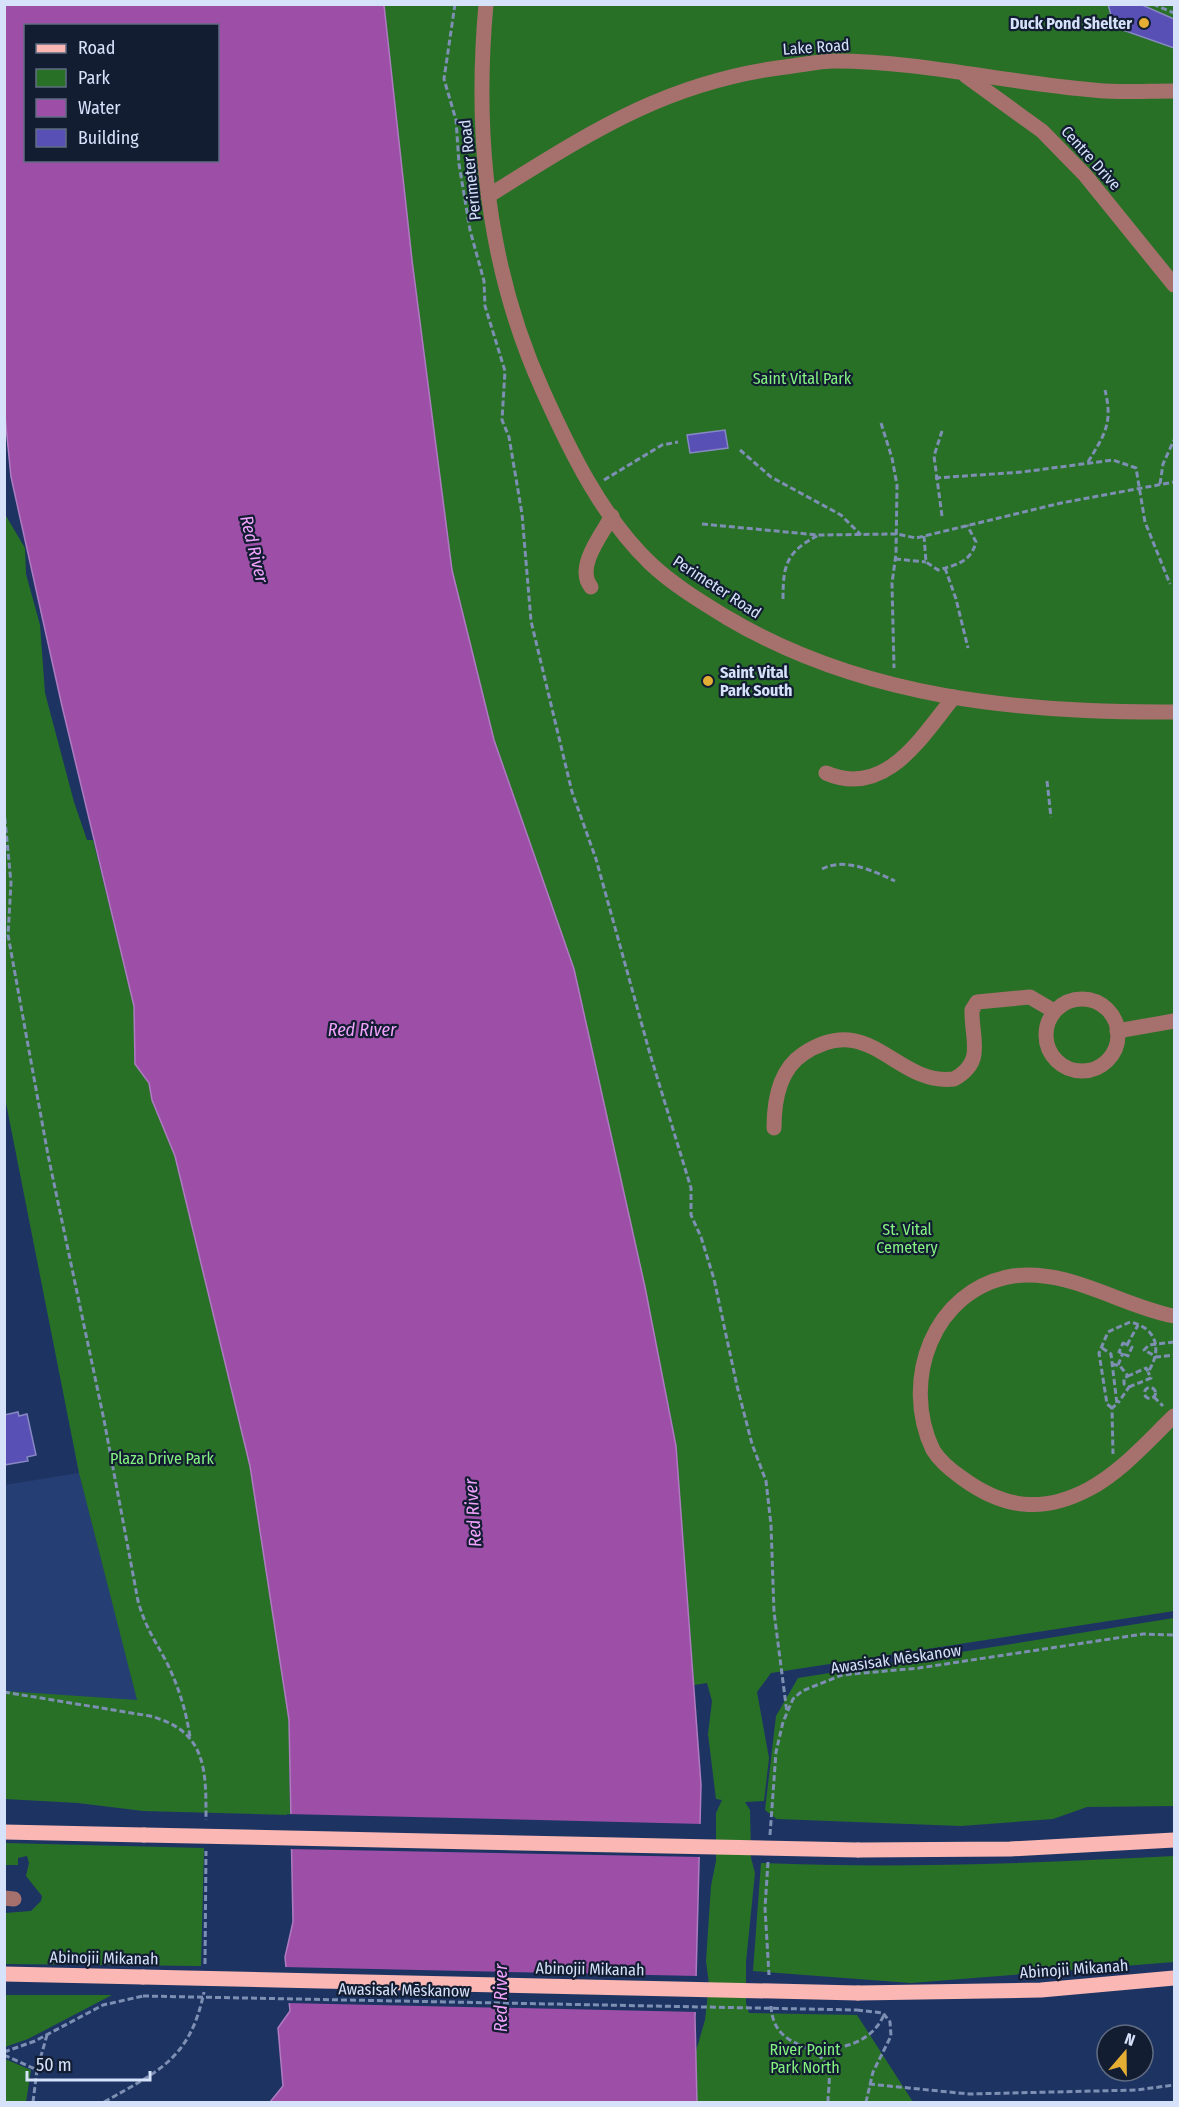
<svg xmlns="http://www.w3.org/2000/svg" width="1179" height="2107" viewBox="0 0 1179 2107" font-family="'Fira Sans Condensed',sans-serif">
<rect width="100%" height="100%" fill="#1d3463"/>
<!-- built -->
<polygon fill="#253e73" points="79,1473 138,1701 5,1691 4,1485"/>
<!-- green -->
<g fill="#297027">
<polygon points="384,5 1174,5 1174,1611 771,1673 757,1692 769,1758 764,1801 745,1802 750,1810 751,1858 755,1873 746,1962 746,2003 749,2013 857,2015 913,2102 697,2102 696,2051 705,2020 709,1984 706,1961 711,1886 716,1861 716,1813 722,1800 716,1799 708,1734 712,1701 707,1683 694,1685 676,1446 671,1417 574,969 494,740 452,570 412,260"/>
<polygon points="4,502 6,516 25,548 26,574 40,625 45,693 74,802 87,840 93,840 134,1006 135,1064 149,1083 152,1100 175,1156 250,1467 289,1720 290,1815 143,1811 78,1803 5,1799 5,1691 137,1700 79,1473 5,1098"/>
<polygon points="1174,1618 1174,1806 1087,1807 1053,1819 961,1826 777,1819 765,1810 776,1716 798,1678"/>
<polygon points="5,1843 204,1848 201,1966 5,1964 5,1913 31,1911 41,1901 42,1896 26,1876 29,1863 27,1856 18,1858 18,1876 18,1865 5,1865 5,1877"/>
<path d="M1174 1856V1962L911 1983 753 1971 761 1863C899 1869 1036 1863 1174 1856Z"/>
<polygon points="5,1995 112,1995 28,2039 5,2047"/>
<polygon points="5,2059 31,2070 26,2102 5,2102"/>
</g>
<!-- water -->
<path fill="#9d4fa7" stroke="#ae7bc0" stroke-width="1.5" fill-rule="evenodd" d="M4 5H384L412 260 452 570 494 740 574 969 645 1287 676 1446 701 1785 695 2018 697 2102H270L283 2086 278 2028 290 2011 285 1957 293 1922 289 1720 250 1466 175 1156 152 1100 149 1083 135 1064 134 1006 62 706 11 477 4 406ZM26 26H218V160H26Z"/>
<!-- pier -->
<g fill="#1d3463">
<polygon points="287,1814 703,1824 702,1857 288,1849"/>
<polygon points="283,1967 698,1976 698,2012 286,2003"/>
</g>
<!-- building -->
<g fill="#5950b5" stroke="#8788c3" stroke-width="1.5">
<polygon points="1108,4 1140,4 1174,19 1174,48 1114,27"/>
<polygon points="725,430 728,448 690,453 687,435"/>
<polygon points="18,1412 19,1416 27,1414 36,1455 27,1457 28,1461 4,1465 4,1415"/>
</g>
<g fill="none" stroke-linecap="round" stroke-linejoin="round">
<!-- path -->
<g stroke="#7d8fb2" stroke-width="3" stroke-dasharray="6 3" stroke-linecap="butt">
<polyline points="455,4 444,79 456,120 459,164 470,230 484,281 485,306 505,371 502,420 509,437 522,514 531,621 572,792 596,859 650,1054 691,1188 691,1215 701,1237 714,1279 737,1386 752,1444 766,1481 771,1525 774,1612 787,1713"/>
<polyline points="1153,4 1174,13"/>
<polyline points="881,423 892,458 897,485 896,554 892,583 894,668"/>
<polyline points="740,450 771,477 841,515 861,535"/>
<path d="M1088 462C1105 434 1113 423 1105 390"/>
<polyline points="935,478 1022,472 1113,460 1136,468 1145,522 1170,584"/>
<polyline points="604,480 662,445 678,442"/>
<polyline points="1160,484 1163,464 1174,440"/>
<polyline points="942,516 934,456 942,431"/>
<polyline points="702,524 818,535 897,534 916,538 1061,503 1174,482"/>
<path d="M924 536 926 562 938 570C956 565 971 562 976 542L967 525"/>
<polyline points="895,559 926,562"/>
<polyline points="945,568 956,599 968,648"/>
<path d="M783 599C783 566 786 552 817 536"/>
<polyline points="1047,781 1051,817"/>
<path d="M4 809 11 883 8 935 48 1155 104 1420 138 1601C145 1626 154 1639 166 1661 178 1685 186 1710 190 1737"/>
<path d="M822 869C845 857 873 871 895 881"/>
<polyline points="1174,1342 1149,1345 1144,1350 1157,1357 1174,1355"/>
<polygon points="1123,1343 1132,1347 1128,1356 1119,1352"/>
<polyline points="1127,1345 1138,1325"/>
<polyline points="1102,1348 1111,1354 1117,1404 1112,1408 1113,1454"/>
<polyline points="1112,1364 1120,1366 1128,1376 1124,1378 1124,1384 1129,1387 1118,1403"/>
<polyline points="1118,1365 1123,1353"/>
<polyline points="1129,1387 1151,1378 1148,1372"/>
<circle cx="1150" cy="1393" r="5.5"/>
<polyline points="1154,1397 1163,1406"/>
<path d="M1112 1408 1107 1404 1099 1353 1108 1332 1130 1322C1158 1328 1162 1351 1148 1372L1146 1368 1128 1376"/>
<path d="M4 1692 150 1716C207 1731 206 1770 206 1820"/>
<polyline points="770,1835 776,1752 783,1722 793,1699 802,1691 842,1675 919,1668 1143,1634 1174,1635"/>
<polyline points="768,1862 765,1908 769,1975"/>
<polyline points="205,1964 206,1851"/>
<path d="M771 2006C774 2055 824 2038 829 2074 830 2083 828 2093 828 2102"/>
<polyline points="857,2010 883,2013 890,2022 891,2036 873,2072 866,2102"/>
<path d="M809 2049C839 2050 870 2045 884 2015"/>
<polyline points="4,2052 35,2041 103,2005 143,1996"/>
<polyline points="4,2055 37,2070"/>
<polyline points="869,2084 969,2094 1137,2090 1174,2085"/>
<polyline points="33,2102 37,2070 47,2035"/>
<path d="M104 2102C159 2071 190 2059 204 1992"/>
</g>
<!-- minor -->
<g stroke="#a6706d" stroke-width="15">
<path d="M486 4C474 136 488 270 543 391 570 451 602 517 650 563 672 584 700 601 726 617 862 698 1019 713 1174 712"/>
<polyline points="966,76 1042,131 1085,175 1174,285"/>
<path d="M488 196C588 134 665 82 785 67 802 65 819 61 835 61 921 61 1007 83 1093 90 1120 93 1147 91 1174 91"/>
<path d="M591 587C575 567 602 534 612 516"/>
<path d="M826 773C886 799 922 736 954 697"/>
<circle cx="1082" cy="1035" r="36"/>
<polyline points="1117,1031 1174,1021"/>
<path d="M774 1128C774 1101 779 1070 803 1054 871 1009 895 1086 954 1079 986 1061 971 1039 972 1010L977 1002 1030 997 1054 1011"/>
<path d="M1174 1316C1121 1306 1069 1268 1013 1276 933 1289 900 1381 933 1450 939 1460 952 1471 962 1478 1003 1508 1042 1514 1089 1489 1121 1472 1148 1441 1174 1416"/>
<polyline points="4,1898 14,1899"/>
</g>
<!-- major -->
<g stroke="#fab7b3" stroke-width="15">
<polyline points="4,1832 144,1835"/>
<polyline points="858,1850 1010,1849 1174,1840"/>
<polyline points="4,1974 143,1977"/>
<polyline points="858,1993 1041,1990 1174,1978"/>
</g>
<!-- path-bridge -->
<polyline stroke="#7d8fb2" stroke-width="3" stroke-dasharray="6 3" stroke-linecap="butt" points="143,1996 857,2010"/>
<!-- major-bridge -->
<g stroke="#fab7b3" stroke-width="15">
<polyline points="144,1835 858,1850"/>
<polyline points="143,1977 858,1993"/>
</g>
</g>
<!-- markers -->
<g fill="#e4ae35" stroke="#121d32" stroke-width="2">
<circle cx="1144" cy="23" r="6"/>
<circle cx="708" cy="681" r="6"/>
</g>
<g text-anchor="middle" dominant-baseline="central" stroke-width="4.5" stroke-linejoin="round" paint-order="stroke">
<!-- poi labels -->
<g font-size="16" font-weight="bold" fill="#d5e2fa" stroke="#121d32" text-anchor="end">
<text x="1132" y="23">Duck Pond Shelter</text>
<text x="720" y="672" text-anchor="start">Saint Vital<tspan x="720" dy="18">Park South</tspan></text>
</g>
<!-- street labels -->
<g font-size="16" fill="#d5e2fa" stroke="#121d32">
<text transform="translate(816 47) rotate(-4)">Lake Road</text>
<text transform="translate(1091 158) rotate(48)">Centre Drive</text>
<text transform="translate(470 170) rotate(-96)">Perimeter Road</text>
<text transform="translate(717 587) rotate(33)">Perimeter Road</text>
<text transform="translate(896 1659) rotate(-8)">Awasisak Mēskanow</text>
<text transform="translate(104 1958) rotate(1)">Abinojii Mikanah</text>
<text transform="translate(590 1969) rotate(1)">Abinojii Mikanah</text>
<text transform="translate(1074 1969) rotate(-4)">Abinojii Mikanah</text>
<text transform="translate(404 1990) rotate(1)">Awasisak Mēskanow</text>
</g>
<!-- park labels -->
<g font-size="16" fill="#85f380" stroke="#121d32">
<text x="802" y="378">Saint Vital Park</text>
<text x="907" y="1229">St. Vital<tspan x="907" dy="18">Cemetery</tspan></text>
<text x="162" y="1458">Plaza Drive Park</text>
<text x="805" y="2049">River Point<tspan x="805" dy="18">Park North</tspan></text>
</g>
<!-- water labels -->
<g font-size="18" font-style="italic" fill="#f1a2fb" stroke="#121d32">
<text transform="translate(254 549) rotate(76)">Red River</text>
<text x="362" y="1030">Red River</text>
<text transform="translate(473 1513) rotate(-94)">Red River</text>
<text transform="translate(501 1998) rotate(-90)">Red River</text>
</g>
</g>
<!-- border -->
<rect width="1179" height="2107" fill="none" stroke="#d5e2fa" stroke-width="12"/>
<!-- legend -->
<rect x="24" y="24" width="195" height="138" fill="#121d32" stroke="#606c82" stroke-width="1.5"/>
<rect x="36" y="44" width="30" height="9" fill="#fab7b3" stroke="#606c82" stroke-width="1.5"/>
<text x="78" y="54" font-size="18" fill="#d5e2fa">Road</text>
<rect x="36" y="69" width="30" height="18" fill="#297027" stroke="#606c82" stroke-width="1.5"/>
<text x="78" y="84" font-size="18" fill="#d5e2fa">Park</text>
<rect x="36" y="99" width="30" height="18" fill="#9d4fa7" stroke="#606c82" stroke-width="1.5"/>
<text x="78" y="114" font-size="18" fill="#d5e2fa">Water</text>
<rect x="36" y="129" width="30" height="18" fill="#5950b5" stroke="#606c82" stroke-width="1.5"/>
<text x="78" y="144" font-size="18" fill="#d5e2fa">Building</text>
<!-- north arrow -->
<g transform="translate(1125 2053) rotate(20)"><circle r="28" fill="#121d32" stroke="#606c82" stroke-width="1.5"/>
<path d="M0-4.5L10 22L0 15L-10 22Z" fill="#e4ae35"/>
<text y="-9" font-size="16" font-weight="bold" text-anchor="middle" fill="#d5e2fa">N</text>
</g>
<!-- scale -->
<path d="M27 2071v9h123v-9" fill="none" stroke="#d5e2fa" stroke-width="3"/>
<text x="36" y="2071" font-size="18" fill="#d5e2fa" stroke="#121d32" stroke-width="4.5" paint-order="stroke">50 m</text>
</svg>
